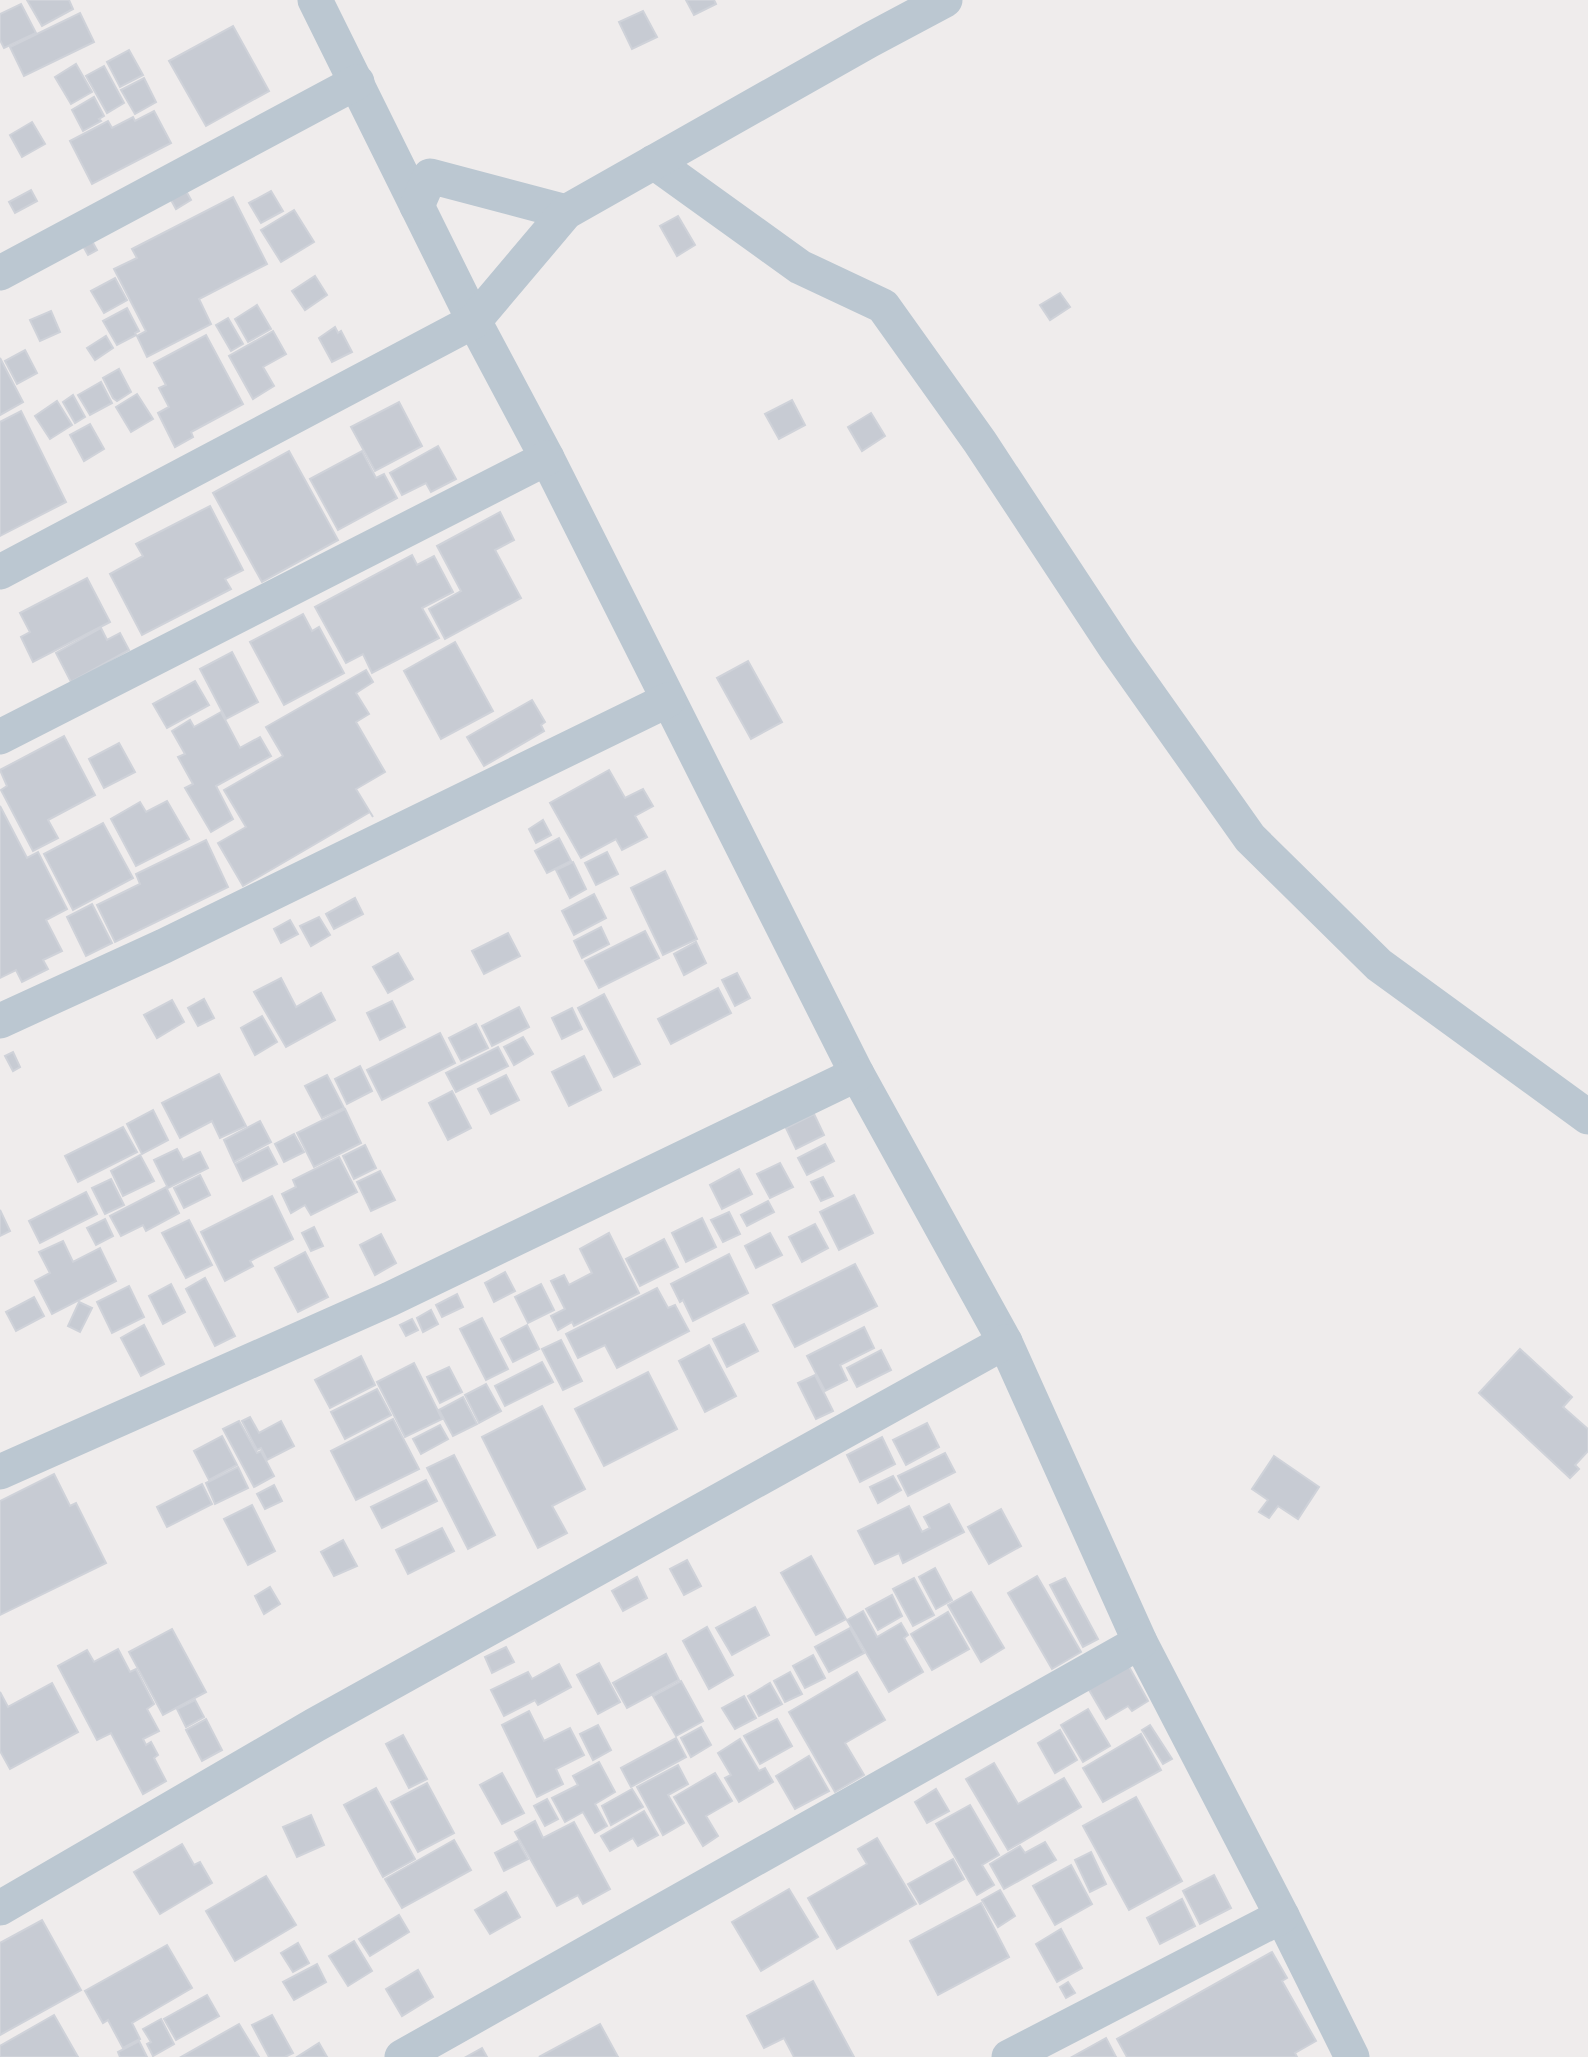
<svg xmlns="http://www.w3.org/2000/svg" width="1588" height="2057" viewBox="0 0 1588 2057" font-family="Mulish,sans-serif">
<rect width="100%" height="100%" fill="#efecec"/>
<!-- building -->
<g fill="#c7cbd3" stroke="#cfd2d9" stroke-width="2">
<polygon points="27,0 69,0 73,9 42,26"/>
<polygon points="686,0 714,0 716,4 694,15"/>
<polygon points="21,4 36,33 4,48 0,40 0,14"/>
<polygon points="643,11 657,37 632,49 619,22"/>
<polygon points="80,13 94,42 24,76 10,47"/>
<polygon points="233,26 269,91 206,126 169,61"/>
<polygon points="129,50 143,75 120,87 107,62"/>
<polygon points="76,64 92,92 71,104 55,77"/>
<polygon points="104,66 124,103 107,113 86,76"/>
<polygon points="144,78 156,102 135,114 121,90"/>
<polygon points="94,97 104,116 99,119 101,121 83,131 72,110"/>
<polygon points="154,111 171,143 92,184 70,141 108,121 112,128 133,117 135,121"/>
<polygon points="32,122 45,144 22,157 10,135"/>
<polygon points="185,189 191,200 176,209 170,198"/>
<polygon points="31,190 37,201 15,213 9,202"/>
<polygon points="271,191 283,211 261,223 249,203"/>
<polygon points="233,197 267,264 199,299 211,324 147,357 137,336 146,331 114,269 137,258 132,249"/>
<polygon points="294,210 314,242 281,262 261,230"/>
<polygon points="678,216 695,245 677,256 660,226"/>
<polygon points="92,241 97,250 88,255 83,246"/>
<polygon points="315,276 327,295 305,310 292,291"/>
<polygon points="115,278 127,300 104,313 91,291"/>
<polygon points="1060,293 1070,307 1050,320 1040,305"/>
<polygon points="257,305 271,329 248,342 235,319"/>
<polygon points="127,308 139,331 135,333 136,335 117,345 103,321"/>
<polygon points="51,311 60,332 40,341 30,320"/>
<polygon points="228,318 243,344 231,351 216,325"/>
<polygon points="335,327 338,333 341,331 352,352 332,362 319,338"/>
<polygon points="273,331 286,354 263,367 274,386 253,399 229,356"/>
<polygon points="206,335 243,404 191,432 193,437 175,447 158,413 169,407 159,388 166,385 154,363"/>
<polygon points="106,336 113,348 95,360 87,348"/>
<polygon points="25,350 37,373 17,384 5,361"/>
<polygon points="0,358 23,402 0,415"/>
<polygon points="119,369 131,392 117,401 113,398 103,378"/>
<polygon points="101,382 112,403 90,415 78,395"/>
<polygon points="137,394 153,419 131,432 116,407"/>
<polygon points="73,395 85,417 75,423 63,402"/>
<polygon points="792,400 805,425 779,439 765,414"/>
<polygon points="57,401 72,425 50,439 35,416"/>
<polygon points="399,402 422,446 375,471 351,427"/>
<polygon points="21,411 66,502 0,536 0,422"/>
<polygon points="871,413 885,436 862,451 848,427"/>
<polygon points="90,424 104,449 84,461 70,435"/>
<polygon points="438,446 456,479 431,492 426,483 402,495 390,473"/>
<polygon points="289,451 338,540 262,582 213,493"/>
<polygon points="362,451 376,478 384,474 397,498 338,530 310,479"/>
<polygon points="210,506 243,570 225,579 231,589 142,635 110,574 143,556 136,544"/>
<polygon points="500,512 514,540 495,550 521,598 445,639 429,609 461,591 437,546"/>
<polygon points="412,555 417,565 434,556 453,592 422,608 439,638 372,673 363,654 346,663 315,607"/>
<polygon points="87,578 110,622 33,662 21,637 30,632 20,613"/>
<polygon points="303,614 312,631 319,627 344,673 284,705 250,642"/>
<polygon points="101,628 107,640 120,633 129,650 71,682 56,653"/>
<polygon points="455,642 493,711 441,739 404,671"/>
<polygon points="232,652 258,702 226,719 200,669"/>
<polygon points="748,661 782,722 751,739 717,678"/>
<polygon points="366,670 373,682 356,693 369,714 356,722 385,772 356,789 373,817 370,812 243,886 218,843 246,827 224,790 283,756 266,727"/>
<polygon points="195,681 209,705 167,728 153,704"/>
<polygon points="532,700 545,722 541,725 544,731 484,766 467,737"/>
<polygon points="221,712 240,748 260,737 271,756 216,786 233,819 211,832 185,788 193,784 178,757 185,754 172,731 190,720 194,727"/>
<polygon points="64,736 95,795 48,820 58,838 33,851 1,790 7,786 0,770"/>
<polygon points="119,743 135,772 104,788 89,759"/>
<polygon points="609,770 625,798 643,789 653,806 635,816 647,837 622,850 616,839 581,858 550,803"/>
<polygon points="167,801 189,839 136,866 111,819 140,802 146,812"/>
<polygon points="0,806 27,858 38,852 67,909 46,920 62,951 43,960 48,969 22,982 16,970 0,978"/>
<polygon points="543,820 551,835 536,843 529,829"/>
<polygon points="103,823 133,878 73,910 44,854"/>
<polygon points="559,838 571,861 547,873 535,851"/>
<polygon points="206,840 228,887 115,942 97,905 140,884 136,874"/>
<polygon points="607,852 618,874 596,885 585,863"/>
<polygon points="573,862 586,889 570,898 556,870"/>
<polygon points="665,871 697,939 663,955 631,888"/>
<polygon points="594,894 606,918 574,935 562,911"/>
<polygon points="355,898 363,914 334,929 326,914"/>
<polygon points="92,904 112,943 86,956 67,917"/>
<polygon points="319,917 330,935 311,946 300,926"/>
<polygon points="290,920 298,934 281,943 274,929"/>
<polygon points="601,927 609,944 582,958 574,941"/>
<polygon points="645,931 659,958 599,988 585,961"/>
<polygon points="508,933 520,956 484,974 472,951"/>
<polygon points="696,942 706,963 684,975 674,954"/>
<polygon points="398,953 413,979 388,993 373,967"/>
<polygon points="737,973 750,998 735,1006 722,980"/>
<polygon points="281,978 296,1007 321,993 335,1020 286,1047 254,992"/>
<polygon points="718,988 731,1013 671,1044 658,1019"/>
<polygon points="604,994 640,1064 614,1077 578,1008"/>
<polygon points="204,999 214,1018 198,1026 188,1008"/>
<polygon points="172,1000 184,1022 157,1038 144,1015"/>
<polygon points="392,1001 405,1027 380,1040 367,1013"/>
<polygon points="519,1007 529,1027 492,1046 482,1026"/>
<polygon points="572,1008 582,1029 562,1039 552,1018"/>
<polygon points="262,1016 277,1042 255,1055 241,1028"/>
<polygon points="476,1024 488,1048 461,1061 449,1038"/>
<polygon points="440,1033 455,1063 382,1100 367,1070"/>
<polygon points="523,1037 533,1054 514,1065 504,1047"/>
<polygon points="498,1047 508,1066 456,1092 446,1073"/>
<polygon points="13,1052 20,1067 13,1071 5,1056"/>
<polygon points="584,1056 601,1090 569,1106 552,1072"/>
<polygon points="360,1066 372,1091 347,1104 335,1079"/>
<polygon points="219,1074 246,1126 220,1138 212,1121 180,1138 162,1103"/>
<polygon points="327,1075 344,1108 322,1118 305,1086"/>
<polygon points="506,1075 519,1100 491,1114 478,1089"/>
<polygon points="452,1091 471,1128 448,1140 429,1103"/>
<polygon points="345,1109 361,1143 314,1167 297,1133"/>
<polygon points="153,1110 168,1140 142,1154 127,1124"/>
<polygon points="814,1114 824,1135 796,1149 786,1128"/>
<polygon points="260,1121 271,1142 234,1162 224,1140"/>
<polygon points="123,1127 137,1152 78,1182 65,1156"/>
<polygon points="294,1134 304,1152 284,1162 275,1144"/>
<polygon points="825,1144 834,1161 807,1175 798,1158"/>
<polygon points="365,1145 376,1168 354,1179 343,1156"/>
<polygon points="268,1147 277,1164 243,1181 235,1164"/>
<polygon points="177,1149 183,1160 200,1152 208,1168 168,1188 154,1160"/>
<polygon points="140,1155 154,1181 123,1196 111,1171"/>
<polygon points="339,1157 357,1192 311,1215 305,1205 291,1213 282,1194 296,1187 293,1180"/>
<polygon points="780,1163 793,1187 770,1198 757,1174"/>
<polygon points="739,1169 752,1194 722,1209 710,1185"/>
<polygon points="380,1171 395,1200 371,1211 357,1182"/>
<polygon points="200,1175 210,1195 184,1208 174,1188"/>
<polygon points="823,1177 833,1196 821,1201 811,1182"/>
<polygon points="111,1179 124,1205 105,1214 92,1188"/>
<polygon points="166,1187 179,1213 146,1231 143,1225 121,1236 110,1216"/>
<polygon points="86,1192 97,1214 40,1243 29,1221"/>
<polygon points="854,1195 873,1233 839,1250 820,1212"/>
<polygon points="272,1196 293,1239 250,1261 253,1266 225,1281 201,1232"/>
<polygon points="768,1201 774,1212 747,1226 741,1215"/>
<polygon points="0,1210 10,1231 0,1236"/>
<polygon points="729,1212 740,1234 723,1242 711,1220"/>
<polygon points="702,1218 716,1247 686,1262 672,1233"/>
<polygon points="105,1219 113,1236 96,1245 87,1228"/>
<polygon points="189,1220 212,1265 186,1278 162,1233"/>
<polygon points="815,1224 828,1248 802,1262 789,1237"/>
<polygon points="314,1227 323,1246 311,1251 302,1233"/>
<polygon points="609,1233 639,1293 574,1326 572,1322 558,1330 551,1316 565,1309 551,1281 564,1275 569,1285 592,1273 580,1249"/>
<polygon points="770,1233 782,1255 756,1268 745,1246"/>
<polygon points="381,1234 396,1263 375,1275 360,1245"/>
<polygon points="664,1239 678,1267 640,1286 626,1259"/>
<polygon points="63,1241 73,1262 100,1248 116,1281 52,1314 35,1281 50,1273 39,1252"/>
<polygon points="305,1252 328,1297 298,1312 275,1268"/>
<polygon points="729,1254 748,1293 693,1321 683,1300 680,1302 671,1284"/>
<polygon points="855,1264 877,1306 795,1347 773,1305"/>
<polygon points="505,1272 515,1291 494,1302 485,1283"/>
<polygon points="205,1278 235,1336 215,1346 186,1289"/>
<polygon points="171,1284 185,1312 163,1324 149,1296"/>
<polygon points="541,1284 554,1310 528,1323 515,1297"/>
<polygon points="129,1286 144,1317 112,1333 97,1302"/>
<polygon points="657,1288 668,1308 675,1305 689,1331 617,1368 605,1345 578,1358 566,1334"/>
<polygon points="457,1294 463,1307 442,1317 436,1305"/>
<polygon points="34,1297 44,1316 16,1331 6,1312"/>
<polygon points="79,1302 92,1308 80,1332 68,1326"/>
<polygon points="431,1310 438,1324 423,1332 417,1318"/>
<polygon points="482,1318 508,1369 486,1380 460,1329"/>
<polygon points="412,1319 418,1330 406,1336 400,1325"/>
<polygon points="744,1324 758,1351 727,1367 713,1339"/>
<polygon points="144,1325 164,1364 141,1376 121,1338"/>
<polygon points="527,1325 539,1349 513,1362 501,1339"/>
<polygon points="864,1327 874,1348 840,1365 847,1380 825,1391 807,1356"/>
<polygon points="561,1340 582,1381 563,1390 542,1349"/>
<polygon points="709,1345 736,1396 705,1412 679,1361"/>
<polygon points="1520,1349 1572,1397 1563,1407 1588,1429 1588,1451 1575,1465 1579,1469 1570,1478 1479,1393"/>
<polygon points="881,1350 891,1370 857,1387 847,1368"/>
<polygon points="361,1356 375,1385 330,1408 315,1380"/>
<polygon points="542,1362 553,1382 505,1406 495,1386"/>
<polygon points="414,1363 442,1419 405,1437 377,1382"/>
<polygon points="449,1367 462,1392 440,1403 427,1377"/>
<polygon points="648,1372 677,1429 604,1466 575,1409"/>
<polygon points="815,1375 833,1411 816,1419 798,1383"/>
<polygon points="486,1384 501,1411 479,1423 465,1395"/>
<polygon points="377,1389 391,1415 345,1439 331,1412"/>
<polygon points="463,1397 477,1424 453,1436 439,1410"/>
<polygon points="542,1406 585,1489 552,1506 567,1533 538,1548 482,1437"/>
<polygon points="250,1417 259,1433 281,1421 294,1446 267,1460 261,1448 257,1450 242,1421"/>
<polygon points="393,1419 419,1469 356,1500 331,1451"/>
<polygon points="239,1421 257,1453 261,1451 274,1476 254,1487 223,1429"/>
<polygon points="927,1423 939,1447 906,1465 893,1440"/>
<polygon points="440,1425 448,1439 421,1454 413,1439"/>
<polygon points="222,1436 237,1465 209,1480 194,1451"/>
<polygon points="882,1437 895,1464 860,1482 847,1455"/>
<polygon points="945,1453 955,1472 908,1496 898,1476"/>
<polygon points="454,1455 495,1535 468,1549 427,1468"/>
<polygon points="1274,1456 1319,1487 1298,1519 1278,1506 1269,1518 1259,1512 1268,1500 1252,1489"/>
<polygon points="238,1467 248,1488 215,1504 206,1483"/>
<polygon points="54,1474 70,1506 76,1503 106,1563 0,1615 0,1501"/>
<polygon points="893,1476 901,1490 878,1503 870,1487"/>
<polygon points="426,1480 437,1501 382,1528 371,1507"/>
<polygon points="202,1484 212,1504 167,1527 157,1507"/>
<polygon points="274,1485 282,1501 265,1509 257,1494"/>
<polygon points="949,1504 964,1532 903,1563 899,1553 875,1564 858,1531 909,1506 922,1532 930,1528 924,1517"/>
<polygon points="252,1505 275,1551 248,1565 224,1519"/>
<polygon points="1001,1509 1021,1546 989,1564 968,1527"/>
<polygon points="442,1528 454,1551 408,1574 396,1550"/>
<polygon points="343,1540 357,1566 334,1576 321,1552"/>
<polygon points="811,1556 846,1619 816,1635 781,1573"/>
<polygon points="687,1560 701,1586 684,1595 670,1569"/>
<polygon points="935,1568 952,1600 936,1609 919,1577"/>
<polygon points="1037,1576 1081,1652 1052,1669 1008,1593"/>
<polygon points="637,1577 647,1598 623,1611 612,1591"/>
<polygon points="914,1578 934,1615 913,1626 893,1589"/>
<polygon points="1065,1578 1098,1639 1083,1647 1050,1585"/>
<polygon points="270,1587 280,1604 264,1614 255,1596"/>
<polygon points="971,1592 1004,1648 981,1662 948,1605"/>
<polygon points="892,1595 902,1616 878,1630 866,1609"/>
<polygon points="755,1607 769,1635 732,1655 716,1628"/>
<polygon points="863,1611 877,1637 901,1623 908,1635 904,1638 923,1672 889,1692 847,1620"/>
<polygon points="948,1612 969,1649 932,1670 911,1634"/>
<polygon points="707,1627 733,1675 709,1689 683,1641"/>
<polygon points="850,1628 864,1653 829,1672 815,1647"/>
<polygon points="172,1629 206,1692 163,1715 129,1652"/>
<polygon points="506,1647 514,1662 492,1673 485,1657"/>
<polygon points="118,1649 130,1672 136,1669 154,1704 147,1709 159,1731 143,1739 146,1745 151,1742 158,1755 154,1758 166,1781 143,1794 111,1733 97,1740 58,1666 87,1650 94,1662"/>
<polygon points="666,1654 679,1680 627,1708 613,1683"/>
<polygon points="813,1655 825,1678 805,1688 793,1666"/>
<polygon points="599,1663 620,1702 598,1714 577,1675"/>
<polygon points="559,1664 571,1687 538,1705 535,1700 504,1716 491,1690 528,1672 532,1679"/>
<polygon points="1128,1665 1148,1701 1132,1711 1128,1706 1106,1719 1088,1688"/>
<polygon points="790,1672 802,1694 785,1702 774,1681"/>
<polygon points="857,1672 885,1720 845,1743 864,1775 835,1792 789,1712"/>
<polygon points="681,1681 703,1721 676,1736 653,1696"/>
<polygon points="52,1683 78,1732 10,1769 0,1751 0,1692 8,1707"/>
<polygon points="770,1683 782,1704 759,1716 748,1696"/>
<polygon points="744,1696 756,1718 735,1729 722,1708"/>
<polygon points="195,1700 204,1717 186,1727 177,1709"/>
<polygon points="1088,1709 1110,1746 1083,1762 1061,1725"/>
<polygon points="529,1711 544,1741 570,1728 584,1755 556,1769 563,1784 537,1797 502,1725"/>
<polygon points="206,1719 222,1750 202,1761 186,1730"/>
<polygon points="777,1719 792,1746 760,1764 744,1736"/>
<polygon points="598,1725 611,1750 593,1760 580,1734"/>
<polygon points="1150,1725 1172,1759 1163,1764 1142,1730"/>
<polygon points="701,1727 711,1745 691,1757 681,1738"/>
<polygon points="1060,1730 1077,1760 1055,1773 1038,1743"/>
<polygon points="1141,1734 1161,1770 1103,1802 1083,1768"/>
<polygon points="403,1735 427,1779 409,1788 386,1744"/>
<polygon points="676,1738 686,1757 631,1787 621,1768"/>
<polygon points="740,1739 759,1771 765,1768 773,1782 739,1802 725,1778 731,1775 718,1753"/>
<polygon points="809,1756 829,1791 795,1809 776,1776"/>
<polygon points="599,1762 615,1792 595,1804 607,1826 595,1833 583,1812 565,1822 552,1798 578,1785 573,1776"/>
<polygon points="994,1763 1018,1804 1064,1778 1081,1807 1008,1850 966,1779"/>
<polygon points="678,1765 688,1784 668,1795 684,1823 663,1835 637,1787"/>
<polygon points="502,1773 524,1813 502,1824 480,1785"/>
<polygon points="715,1773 732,1801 706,1816 718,1836 703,1846 674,1797"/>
<polygon points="427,1783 454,1833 418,1852 391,1802"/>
<polygon points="376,1788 415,1859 383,1877 344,1805"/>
<polygon points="632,1789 643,1807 611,1825 602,1806"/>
<polygon points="936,1789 949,1811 927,1823 915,1802"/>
<polygon points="1136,1797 1182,1881 1129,1910 1083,1826"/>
<polygon points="547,1799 558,1819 545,1826 534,1806"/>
<polygon points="970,1805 999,1855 982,1865 994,1885 977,1895 936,1824"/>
<polygon points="644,1811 658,1835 638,1846 633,1838 610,1851 601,1836"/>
<polygon points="311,1815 324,1845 297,1857 283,1827"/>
<polygon points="535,1821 543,1838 574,1822 610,1889 583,1904 578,1895 557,1906 515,1832"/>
<polygon points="877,1838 916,1904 837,1949 808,1898 867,1864 858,1849"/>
<polygon points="454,1840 471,1870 402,1908 385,1879"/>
<polygon points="518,1841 528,1859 504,1871 495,1853"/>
<polygon points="1045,1842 1056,1860 1004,1889 990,1864 1020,1846 1025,1853"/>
<polygon points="182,1844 194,1865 200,1862 212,1883 160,1914 134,1872"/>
<polygon points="1091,1852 1106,1884 1090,1892 1075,1860"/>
<polygon points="953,1859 964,1879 920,1904 908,1884"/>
<polygon points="1071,1865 1092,1904 1055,1925 1033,1886"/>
<polygon points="1214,1875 1231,1908 1200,1924 1183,1891"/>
<polygon points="266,1876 296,1925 235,1961 206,1911"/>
<polygon points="789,1889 818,1937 761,1971 732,1922"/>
<polygon points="1000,1890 1015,1916 998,1927 982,1900"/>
<polygon points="506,1892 520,1917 490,1934 475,1910"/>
<polygon points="1182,1899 1195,1926 1160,1944 1147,1918"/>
<polygon points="981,1903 1009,1957 938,1995 910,1941"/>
<polygon points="399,1915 409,1932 370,1956 359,1939"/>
<polygon points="42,1920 81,1990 0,2035 0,1943"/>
<polygon points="1061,1929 1082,1968 1057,1982 1036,1944"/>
<polygon points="354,1941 372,1971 348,1986 329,1956"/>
<polygon points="298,1943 309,1963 293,1972 281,1953"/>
<polygon points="167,1945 192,1988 132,2023 140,2039 123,2048 108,2020 103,2023 85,1991"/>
<polygon points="1272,1952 1287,1978 1282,1981 1316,2041 1295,2053 1297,2057 1127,2057 1117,2039"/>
<polygon points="317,1964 326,1982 294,2000 283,1982"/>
<polygon points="418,1970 433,1997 402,2016 386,1989"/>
<polygon points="813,1981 854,2057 794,2057 784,2038 764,2048 747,2016"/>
<polygon points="1068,1982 1075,1993 1066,1998 1060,1987"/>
<polygon points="207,1995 219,2016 176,2040 164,2019"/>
<polygon points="54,2015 78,2057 0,2057 0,2046"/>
<polygon points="272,2015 293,2053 285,2057 269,2057 252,2025"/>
<polygon points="161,2019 174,2044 153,2056 147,2044 151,2042 143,2029"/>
<polygon points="239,2024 259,2057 181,2057"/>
<polygon points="600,2024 618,2057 539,2057"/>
<polygon points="1106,2038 1116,2057 1072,2057"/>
<polygon points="139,2041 147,2057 120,2057 118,2052"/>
<polygon points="319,2043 327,2057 297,2057"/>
<polygon points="482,2048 487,2057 466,2057"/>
</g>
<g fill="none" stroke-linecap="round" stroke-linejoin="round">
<!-- minor -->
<g stroke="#bbc7d1" stroke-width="35">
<polyline points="315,0 474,321 547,458 857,1074 1005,1342 1140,1642 1282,1916 1352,2057"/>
<polyline points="654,162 800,267 883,306 980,442 1117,650 1250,838 1379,965 1588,1117"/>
<polyline points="417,206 430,176 566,212"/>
<polyline points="0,273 357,82"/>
<polyline points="0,572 474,321 566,212 870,40 945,0"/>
<polyline points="0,737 547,458"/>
<polyline points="0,1021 164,946 668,700"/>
<polyline points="0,1472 390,1299 857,1074"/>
<polyline points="0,1908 315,1725 1005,1342"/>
<polyline points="402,2057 1140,1642"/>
<polyline points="1009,2057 1282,1916"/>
</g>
</g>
</svg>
